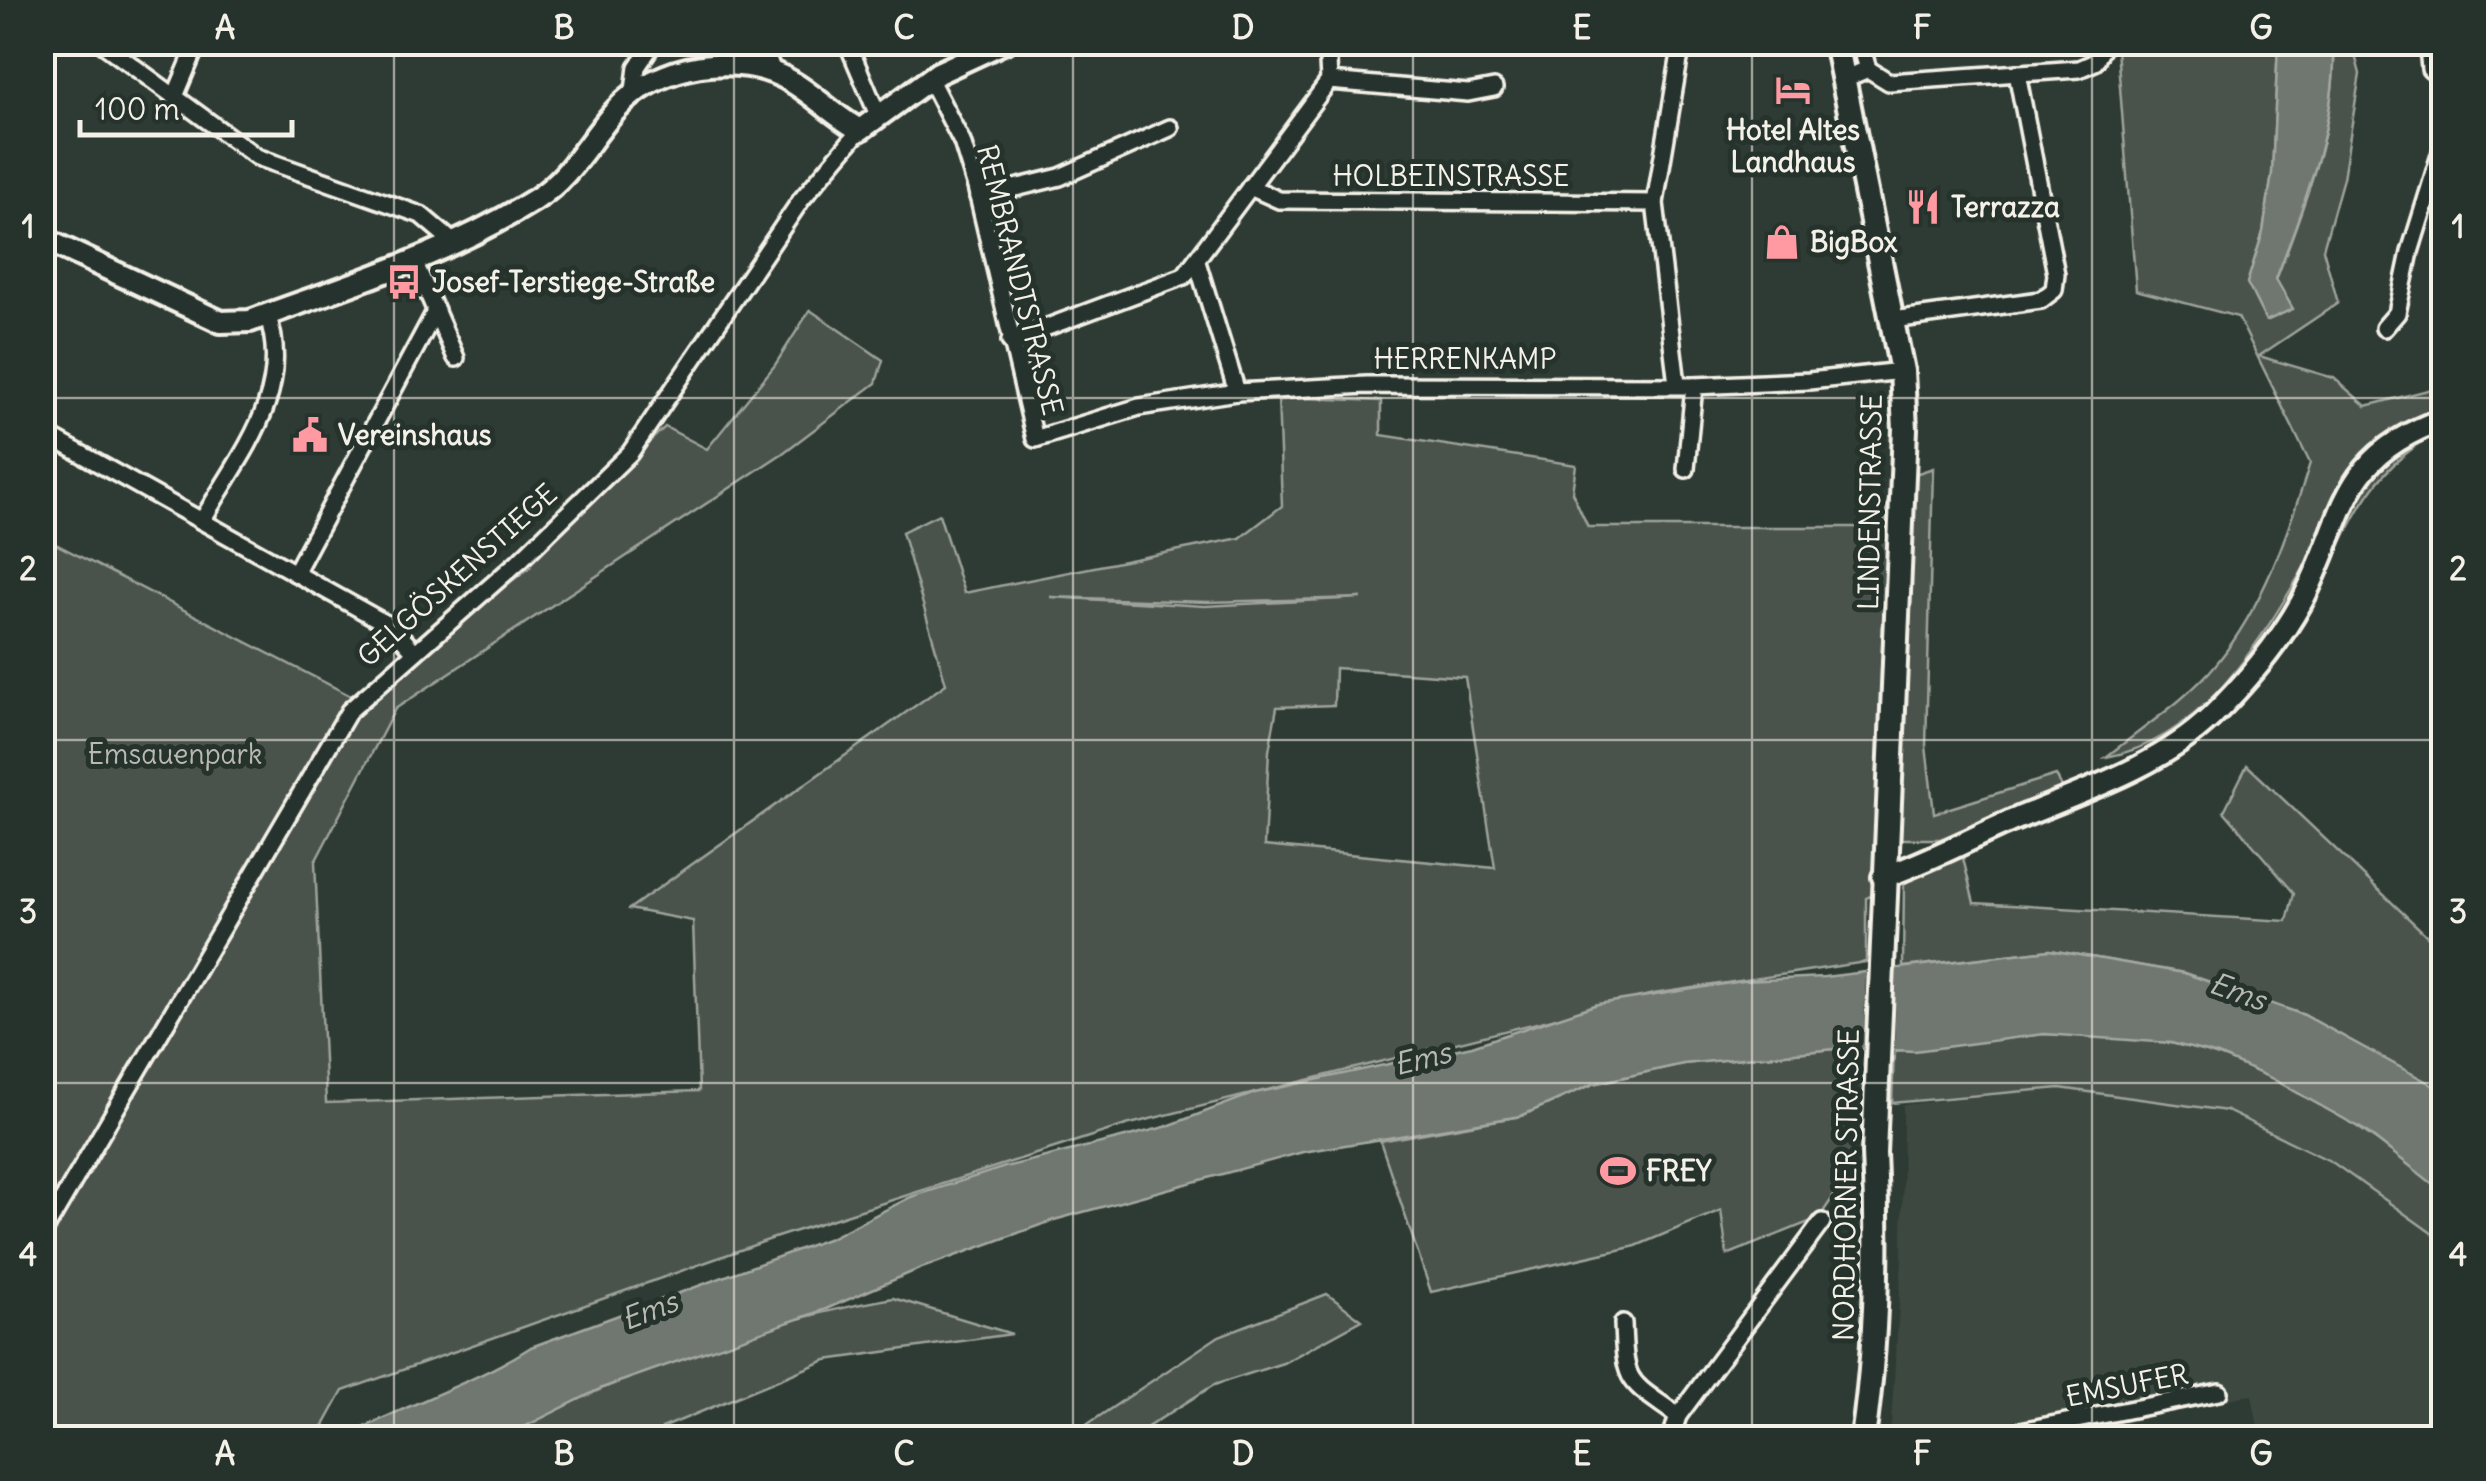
<svg xmlns="http://www.w3.org/2000/svg" width="2486" height="1481" viewBox="0 0 2486 1481" font-family="Delius,sans-serif">
<rect width="100%" height="100%" fill="#2e3b34"/>
<filter id="ink" filterUnits="userSpaceOnUse"><feTurbulence type="fractalNoise" baseFrequency=".01" numOctaves="2"/><feDisplacementMap in="SourceGraphic" scale="20" xChannelSelector="R" yChannelSelector="G"/><feConvolveMatrix kernelMatrix="1 2 1 2 8 2 1 2 1" color-interpolation-filters="sRGB"/></filter>
<g filter="url(#ink)">
<!-- built -->
<polygon fill="#3c4841" points="2060,1088 2227,1111 2332,1162 2434,1231 2443,1241 2443,1438 2260,1438 2252,1395 2220,1400 2218,1384 1935,1438 1890,1438 1902,1262 1903,1105"/>
<!-- green -->
<g fill="#48524c" stroke="#9ea29a" stroke-width="2.5" fill-rule="evenodd">
<path d="M2161 42 2278 43 2272 174 2263 232 2248 283 2276 280C2304 205 2337 123 2334 43H2352L2360 74 2343 178 2323 249 2338 303 2259 356 2334 378 2366 406 2443 386V430C2381 460 2357 508 2330 568L2309 559C2262 638 2205 740 2106 757 2142 728 2188 699 2217 663 2264 605 2288 533 2310 463L2238 317 2136 290 2117 49Z"/>
<path d="M810 310 883 360 876 383 783 453 395 709 315 862 326 1103 699 1091 693 921 629 909 946 684 902 532 939 514 964 593 1240 538 1282 506 1278 397 1381 401V435L1576 465 1572 492 1588 527H1883L1891 482 1933 468 1926 746 1934 813 2056 775 2063 789 1940 839H1888L1886 889 1866 898V962L1653 994 1126 1125 774 1238 343 1391 317 1438H43L42 537 359 700 530 567 521 562 665 427 707 449 775 365ZM1050 597 1207 602 1362 598 1205 606ZM1335 668 1465 677 1495 868 1264 846 1269 751 1277 707 1334 705Z"/>
<polygon points="2247,765 2443,951 2443,1093 2304,1015 2184,973 2050,950 1903,967 1904,884 1961,850 1974,903 2287,921 2294,893 2224,811"/>
<path d="M2044 1034C2087 1035 2133 1035 2175 1044 2274 1065 2367 1128 2443 1192V1241L2332 1162 2227 1111 2060 1088 1892 1103 1894 1051Z"/>
<polygon points="1845,1048 1845,1081 1855,1110 1853,1164 1846,1178 1819,1218 1727,1255 1721,1210 1636,1246 1431,1292 1380,1141 1521,1116 1593,1084 1683,1064"/>
<polygon points="1327,1294 1362,1320 1283,1363 1214,1385 1130,1438 1067,1438 1219,1336"/>
<path d="M893 1298 1012 1334 826 1360 662 1428 666 1438H502C622 1373 758 1321 893 1298Z"/>
</g>
<!-- water -->
<g fill="#6f7770" stroke="#a4a8a0" stroke-width="2.5">
<path d="M2278 43H2334C2337 124 2304 204 2276 279L2293 309 2266 321 2247 283 2263 232 2272 174Z"/>
<path d="M2050 950 2184 973 2304 1015 2429 1083 2443 1093V1192L2364 1130 2271 1078 2218 1055 2171 1043 2044 1034 1915 1051 1845 1048 1683 1064 1593 1084 1521 1116 1303 1152 1054 1220 919 1269 826 1309 602 1388 502 1438H344C405 1404 472 1385 531 1347L830 1238 911 1197 1005 1167 1165 1127 1255 1093 1472 1046 1598 1004 1743 981 1824 977Z"/>
</g>
<!-- pier -->
<polygon fill="#2e3b34" points="1897,963 1894,1056 1863,1054 1866,967"/>
<g fill="none" stroke-linecap="round" stroke-linejoin="round">
<defs>
<g id="minor">
<polyline points="100,42 257,157 421,215 454,243"/>
<polyline points="762,42 773,72"/>
<polyline points="847,42 878,115"/>
<polyline points="1327,42 1329,81"/>
<polyline points="2437,42 2429,58 2430,69 2444,80"/>
<polyline points="1868,69 1889,82 2079,69 2095,62 2106,42"/>
<polyline points="929,78 962,142 976,187 1035,439 1139,407 1237,392 1367,385 1694,386 1809,381 1902,371"/>
<polyline points="1844,79 1868,69 1860,42"/>
<polyline points="634,91 637,67 654,42"/>
<polyline points="176,94 198,42"/>
<polyline points="1250,187 1279,200 1655,203"/>
<polyline points="978,197 1060,177 1170,128"/>
<polyline points="414,261 456,358"/>
<polyline points="1197,262 1237,392"/>
<polyline points="1893,320 2041,300 2054,290 2056,274 2017,73"/>
<polyline points="2384,328 2397,313 2410,252 2444,142"/>
<polyline points="1010,341 1184,276 1329,81 1468,93 1494,88"/>
<polyline points="1677,384 1655,203 1682,42"/>
<polyline points="42,432 392,627 415,652"/>
<polyline points="1686,469 1694,386"/>
<path d="M202 521C240 454 295 393 267 314"/>
<polyline points="295,573 436,310"/>
<polyline points="42,1235 349,711 519,561 630,453 801,200 860,130"/>
<path d="M1623 1323C1625 1386 1628 1380 1678 1416"/>
<polyline points="1671,1438 1678,1416 1822,1222"/>
<polyline points="1985,1438 2219,1392"/>
</g>
<g id="tertiary">
<path d="M42 238 221 322 250 321C348 285 447 255 536 199 572 176 589 139 617 109 657 64 739 49 792 82 816 96 835 117 860 130L938 73 1005 42"/>
<path d="M1883 877C1926 863 1967 840 2009 822 2077 793 2157 769 2211 717 2244 685 2279 643 2301 603 2348 516 2335 457 2444 419"/>
</g>
<path id="secondary" d="M1836 42 1902 371 1905 429 1874 1153C1879 1249 1877 1342 1863 1438"/>
</defs>
<!-- minor casing -->
<use href="#minor" stroke="#f4f1e8" stroke-width="22"/>
<!-- tertiary casing -->
<use href="#tertiary" stroke="#f4f1e8" stroke-width="28"/>
<!-- secondary casing -->
<use href="#secondary" stroke="#f4f1e8" stroke-width="30"/>
<!-- minor -->
<use href="#minor" stroke="#26332d" stroke-width="15"/>
<!-- tertiary -->
<use href="#tertiary" stroke="#26332d" stroke-width="20"/>
<!-- secondary -->
<use href="#secondary" stroke="#26332d" stroke-width="22"/>
</g>
</g>
<!-- grid -->
<path fill="none" stroke="#f4f1e8" stroke-width="2.5" stroke-opacity="0.55" d="M394 42V1438M734 42V1438M1073 42V1438M1413 42V1438M1752 42V1438M2092 42V1438M42 398H2444M42 740H2444M42 1083H2444"/>
<!-- icons -->
<defs>
<symbol id="hotel-bare" viewBox="-9 -9 18 18"><path d="M-6-4.5h1.5V1H6V5H4.5V3h-9V5H-6ZM-4 0a1.8 1.8 0 1 1 3.6 0ZM.5 0V-2.5h3Q6-2.5 6 0Z" fill="#ff9aa2" stroke="#26332d" stroke-width="2.5" paint-order="stroke"/></symbol>
<symbol id="restaurant-bare" viewBox="-9 -9 18 18"><path d="M-5-6h1v4h1v-4h1v4h1v-4h1v5L-1.5 .5V6h-2V.5L-5-1ZM5-6V6H3V1.5H1.5Q1.5-4 5-6Z" fill="#ff9aa2" stroke="#26332d" stroke-width="2.5" paint-order="stroke"/></symbol>
<symbol id="shop-bare" viewBox="-9 -9 18 18"><path d="M-5-2.5h2.3a2.7 3.5 0 0 1 5.4 0H5L5.5 6h-11ZM-1.5-2.5h3a1.5 2.3 0 0 0-3 0Z" fill="#ff9aa2" stroke="#26332d" stroke-width="2.5" paint-order="stroke"/></symbol>
<symbol id="bus-bare" viewBox="-9 -9 18 18"><path d="M-5-6H5V4H4V6H2V4H-2V6H-4V4H-5ZM-3.5-4V0h7V-4ZM-3.5 1.2v1.5H-2V1.2ZM2 1.2v1.5H3.5V1.2Z" fill="#ff9aa2" stroke="#26332d" stroke-width="2.5" paint-order="stroke"/></symbol>
<symbol id="civic-bare" viewBox="-9 -9 18 18"><path d="M-.6-6.5H3V-4.5H.6V-3L4-1V1h2V6H-6V1h2V-1L-.6-3ZM-1.2 2.5V6h2.4V2.5Z" fill="#ff9aa2" stroke="#26332d" stroke-width="2.5" paint-order="stroke"/></symbol>
<symbol id="stadium-bare" viewBox="-9 -9 18 18"><path d="M0-5a6.5 5 0 1 0 0 10a6.5 5 0 1 0 0-10ZM-3.5-1.8h7v3.6h-7Z" fill="#ff9aa2" stroke="#26332d" stroke-width="2.5" paint-order="stroke"/></symbol>
</defs>
<g fill-rule="evenodd">
<use href="#hotel-bare" x="1768" y="65" width="50" height="50"/>
<use href="#restaurant-bare" x="1898" y="182" width="50" height="50"/>
<use href="#shop-bare" x="1757" y="217" width="50" height="50"/>
<use href="#bus-bare" x="379" y="257" width="50" height="50"/>
<use href="#civic-bare" x="285" y="410" width="50" height="50"/>
<use href="#stadium-bare" x="1593" y="1146" width="50" height="50"/>
</g>
<g text-anchor="middle" dominant-baseline="central" stroke-width="10" stroke-linejoin="round" paint-order="stroke">
<!-- poi labels -->
<g font-size="28" font-weight="bold" fill="#f4f1e8" stroke="#26332d" text-anchor="start">
<text x="1793" y="130" text-anchor="middle">Hotel Altes<tspan x="1793" dy="32">Landhaus</tspan></text>
<text x="1951" y="207">Terrazza</text>
<text x="1810" y="242">BigBox</text>
<text x="432" y="282">Josef-Terstiege-Straße</text>
<text x="338" y="435">Vereinshaus</text>
<text x="1646" y="1171">FREY</text>
</g>
<!-- street labels -->
<g font-size="28" fill="#f4f1e8" stroke="#26332d">
<text x="1451" y="176">HOLBEINSTRASSE</text>
<text transform="translate(1020 280) rotate(76)">REMBRANDTSTRASSE</text>
<text x="1465" y="359">HERRENKAMP</text>
<text transform="translate(1870 502) rotate(-89)">LINDENSTRASSE</text>
<text transform="translate(457 575) rotate(-42)">GELGÖSKENSTIEGE</text>
<text transform="translate(1846 1185) rotate(-89)">NORDHORNER STRASSE</text>
<text transform="translate(2127 1385) rotate(-11)">EMSUFER</text>
</g>
<!-- park labels -->
<g font-size="28" fill="#b8b9b1" stroke="#26332d">
<text x="175" y="754">Emsauenpark</text>
</g>
<!-- water labels -->
<g font-size="30" font-style="italic" fill="#b8bab2" stroke="#26332d">
<text transform="translate(2238 991) rotate(20)">Ems</text>
<text transform="translate(1422 1058) rotate(-14)">Ems</text>
<text transform="translate(649 1310) rotate(-21)">Ems</text>
</g>
</g>
<!-- margin -->
<rect width="2486" height="1481" fill="none" stroke="#26332d" stroke-width="110"/>
<!-- scale -->
<path d="M80 120v15h212v-15" fill="none" stroke="#f4f1e8" stroke-width="5"/>
<text x="95" y="120" font-size="30" fill="#f4f1e8" stroke="#26332d" stroke-width="8" paint-order="stroke">100 m</text>
<rect x="55" y="55" width="2376" height="1371" fill="none" stroke="#f4f1e8" stroke-width="4"/>
<g font-size="32" text-anchor="middle" font-weight="bold" fill="#f4f1e8">
<text x="225" y="39">A</text>
<text x="564" y="39">B</text>
<text x="904" y="39">C</text>
<text x="1243" y="39">D</text>
<text x="1582" y="39">E</text>
<text x="1922" y="39">F</text>
<text x="2261" y="39">G</text>
<text x="28" y="238">1</text>
<text x="2458" y="238">1</text>
<text x="28" y="580">2</text>
<text x="2458" y="580">2</text>
<text x="28" y="923">3</text>
<text x="2458" y="923">3</text>
<text x="28" y="1266">4</text>
<text x="2458" y="1266">4</text>
<text x="225" y="1465">A</text>
<text x="564" y="1465">B</text>
<text x="904" y="1465">C</text>
<text x="1243" y="1465">D</text>
<text x="1582" y="1465">E</text>
<text x="1922" y="1465">F</text>
<text x="2261" y="1465">G</text>
</g>
</svg>
